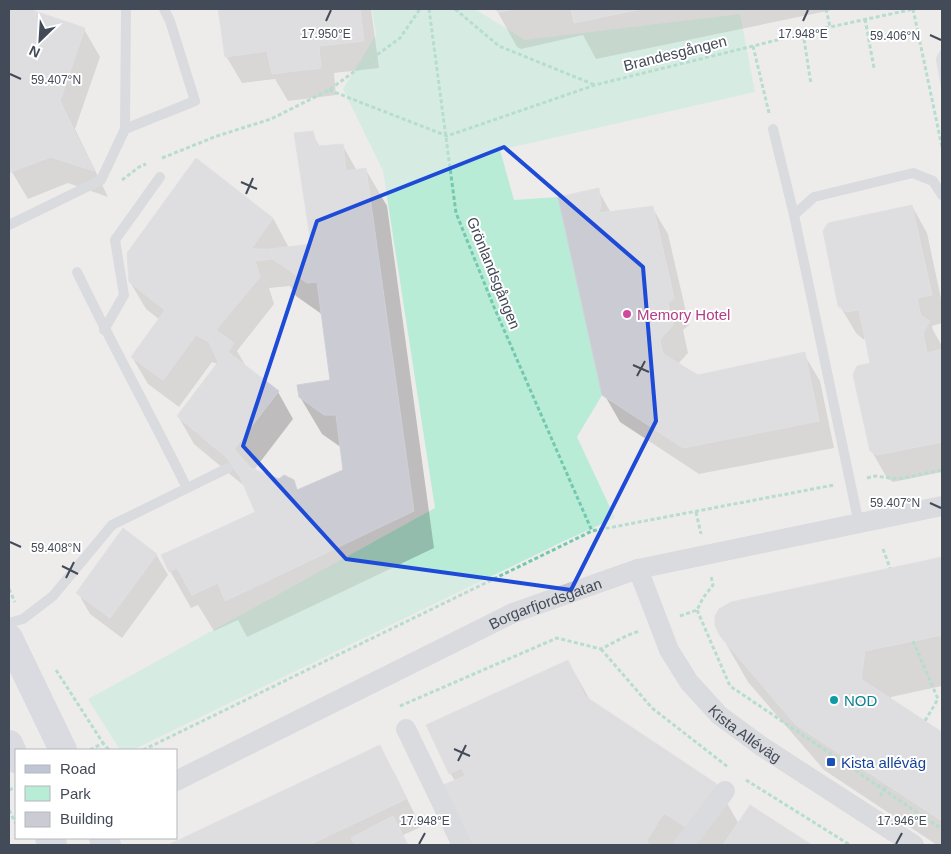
<svg xmlns="http://www.w3.org/2000/svg" width="951" height="854" viewBox="0 0 951 854" font-family="Helvetica,sans-serif">
<rect width="100%" height="100%" fill="#eeeceb"/>
<!-- green -->
<polygon fill="#b9ecd7" points="372,9 475,9 525,40 740,14 755,92 500,150 514,200 558,197 602,395 577,437 615,518 564,541 133,750 120,750 88,699 435,508 383,171 343,89 376,35"/>
<!-- shadow -->
<g fill="#0003" fill-rule="evenodd">
<polygon points="9,9 25,9 84,29 100,57 75,129 108,197 68,183 28,199 12,172 9,173"/>
<polygon points="219,9 371,9 379,68 334,73 336,95 288,101 275,79 242,83 226,56"/>
<polygon points="496,9 837,9 596,59 583,35 521,49 517,47"/>
<path d="M312 133 320 147 343 146 357 171 366 170 387 206 434 548 247 637 238 620 214 631 198 605 191 608 170 571 257 513 244 483 243 485 194 444 178 416 218 364 212 362 179 407 148 384 132 357 160 320 146 309 130 282 273 218 288 246 286 249 312 245ZM290 286 296 296 323 315 331 381 300 397 322 434 342 448 344 471 298 491 293 481H279L254 470 293 419 278 392 247 368 237 351 274 304 269 288Z"/>
<polygon points="598,190 611,213 652,207 668,234 689,325 683,330 688,353 678,364 697,376 804,354 820,381 834,448 699,474 620,422 604,394"/>
<polygon points="912,206 927,233 942,303 942,323 932,326 933,330 942,346 942,472 893,482 887,478 871,450 871,364 866,339 863,339 856,333 840,306"/>
<polygon points="156,554 168,575 122,638 90,614 78,593"/>
<polygon points="942,558 942,686 891,697 891,700 942,733 942,845 937,845 824,770 748,682 721,635 731,603"/>
<polygon points="568,661 591,702 716,784 739,824 750,806 809,845 472,845 445,786 455,781 450,773"/>
<polygon points="380,747 395,774 421,827 403,835 408,845 172,845"/>
</g>
<!-- building -->
<g fill="#cbccd3" stroke="#cfd0d7">
<polygon points="9,9 29,9 85,28 60,101 94,171 51,157 11,172 9,167"/>
<polygon points="218,9 360,9 364,41 319,46 321,68 272,74 267,51 225,57"/>
<polygon points="494,9 515,9 499,12"/>
<polygon points="571,9 641,9 574,23"/>
<polygon points="941,50 942,50 942,90 936,58"/>
<polygon points="313,131 317,146 343,144 346,171 366,168 414,511 225,601 218,583 192,595 177,568 169,572 161,555 255,512 240,477 251,468 279,479 284,475 294,480 297,490 343,470 336,415 324,415 299,397 297,385 330,380 317,282 307,283 273,259 271,249 311,244 294,133"/>
<polygon points="196,158 273,218 251,249 271,249 273,259 255,261 260,277 216,330 234,343 228,352 279,391 227,458 177,416 218,362 209,342 196,335 163,380 131,357 165,310 129,282 127,253"/>
<polygon points="599,188 601,205 599,213 653,206 674,298 668,303 673,325 660,340 663,354 698,375 805,352 819,421 683,448 602,395 558,197"/>
<polygon points="912,205 932,295 917,298 921,316 930,321 923,333 927,353 942,349 942,442 877,455 870,451 853,375 857,366 870,363 859,310 846,312 838,306 823,231 828,223"/>
<polygon points="234,449 251,468 240,477 227,458"/>
<polygon points="123,528 157,554 110,618 76,593"/>
<polygon points="942,557 942,635 865,651 861,679 942,732 942,821 796,725 720,636 715,626 715,616 719,609 731,602"/>
<polygon points="568,660 585,696 717,784 687,828 664,813 647,840 649,845 471,845 443,785 465,776 462,768 449,774 426,725"/>
<polygon points="380,745 406,799 309,845 170,844"/>
<polygon points="750,805 812,845 723,845"/>
<polygon points="393,816 408,845 355,845 351,838"/>
</g>
<g fill="none" stroke-linecap="round" stroke-linejoin="round">
<!-- path -->
<g stroke="#73c9af" stroke-width="3" stroke-dasharray="4 2.5" stroke-linecap="butt">
<polyline points="429,9 456,213 494,307 592,531"/>
<polyline points="455,9 499,46 595,85"/>
<polyline points="826,9 830,27"/>
<polyline points="913,9 942,147"/>
<polyline points="865,19 874,68"/>
<polyline points="803,33 811,84"/>
<polyline points="753,46 769,113"/>
<polyline points="329,90 447,136 595,85 830,27 914,9"/>
<polyline points="162,158 217,136 271,119 329,90 400,38 420,9"/>
<polyline points="122,180 139,167 146,164"/>
<polyline points="867,478 875,476 898,479 942,470"/>
<polyline points="696,512 701,534"/>
<polyline points="883,549 890,568"/>
<polyline points="9,589 15,602"/>
<polyline points="697,610 730,686 942,829"/>
<polyline points="680,616 697,610 703,598 713,585 711,576"/>
<polyline points="913,641 938,699 925,721"/>
<polyline points="601,649 652,708 728,767"/>
<polyline points="56,670 103,743"/>
<polyline points="400,706 557,638 601,649 626,636 639,631"/>
<polyline points="90,750 103,743 109,750"/>
<polyline points="143,750 592,531 834,485"/>
<polyline points="746,780 850,845"/>
<polyline points="9,790 16,787"/>
<polyline points="880,796 887,785"/>
<polyline points="9,810 16,824"/>
</g>
<!-- lane -->
<g stroke="#bfc5d1" stroke-width="10">
<polyline points="125,129 195,101 170,21 164,9"/>
<polyline points="773,129 794,215 859,524"/>
<polyline points="794,215 814,197 913,173 933,181 942,195"/>
<polyline points="9,225 101,180 125,129 126,9"/>
<path d="M77 272C112 345 151 415 187 488"/>
<polyline points="104,330 124,295 115,240 160,177"/>
<polyline points="9,623 23,619 53,596 112,525 228,468"/>
</g>
<!-- street -->
<g stroke="#bfc5d1" stroke-width="20">
<path id="s1" d="M638 569 669 650 689 682 719 715 761 746 914 845"/>
<polyline points="406,729 462,845"/>
<path id="s2" d="M176 781 513 613 638 569 942 506"/>
<polyline points="684,845 725,791"/>
</g>
<!-- secondary -->
<g stroke="#bec5d5" stroke-width="28">
<polyline points="9,638 63,750"/>
<polyline points="9,744 16,759"/>
<polyline points="49,838 53,845"/>
<polyline points="103,838 107,845"/>
</g>
</g>
<!-- marked area -->
<path d="M0 0H951V854H0ZM504 147 643 267 656 421 571 590 346 559 243 446 317 221Z" fill="#eeeceb" fill-opacity=".55" fill-rule="evenodd"/>
<path fill="none" stroke="#1d4bd7" stroke-width="4" stroke-linejoin="round" d="M504 147 643 267 656 421 571 590 346 559 243 446 317 221Z"/>
<!-- ticks -->
<path fill="none" stroke="#444b58" stroke-width="2" d="M326 21 331 10M803 21 808 10M930 35 941 40M10 74 21 79M241 182 257 189M246 194 253 178M633 365 649 372M637 376 645 361M930 503 941 508M10 542 21 547M62 566 78 574M66 578 74 562M454 749 470 756M458 761 466 745M419 844 425 833M896 844 902 833"/>
<!-- markers -->
<circle fill="#d1479c" stroke="#fff" stroke-width="2" cx="627" cy="314" r="5"/>
<circle fill="#0f9aa8" stroke="#fff" stroke-width="2" cx="834" cy="700" r="5"/>
<rect fill="#1a4fb4" stroke="#fff" stroke-width="2" x="826" y="757" width="10" height="10" rx="2.5"/>
<g text-anchor="middle" dominant-baseline="central" stroke-width="4" stroke-linejoin="round" paint-order="stroke">
<!-- street labels -->
<g font-size="15" fill="#444b58" stroke="#fff">
<text transform="translate(675 53) rotate(-14)">Brandesgången</text>
<text transform="translate(494 273) rotate(68)">Grönlandsgången</text>
<text stroke="none"><textPath href="#s2" startOffset="410">Borgarfjordsgatan</textPath></text>
<text stroke="none"><textPath href="#s1" startOffset="201">Kista Alléväg</textPath></text>
</g>
<!-- hotel labels -->
<g font-size="15" fill="#b23c85" stroke="#fff" text-anchor="start">
<text x="637" y="314">Memory Hotel</text>
</g>
<!-- culture labels -->
<g font-size="15" fill="#0d838f" stroke="#fff" text-anchor="start">
<text x="844" y="700">NOD</text>
</g>
<!-- transit labels -->
<g font-size="15" fill="#164399" stroke="#fff" text-anchor="start">
<text x="841" y="762">Kista alléväg</text>
</g>
</g>
<g font-size="12" text-anchor="middle" fill="#444b58" stroke="#fff" stroke-width="4" stroke-linejoin="round" paint-order="stroke">
<text x="326" y="38">17.950°E</text>
<text x="803" y="38">17.948°E</text>
<text x="895" y="40">59.406°N</text>
<text x="56" y="84">59.407°N</text>
<text x="895" y="507">59.407°N</text>
<text x="56" y="552">59.408°N</text>
<text x="425" y="825">17.948°E</text>
<text x="902" y="825">17.946°E</text>
</g>
<!-- border -->
<rect width="951" height="854" fill="none" stroke="#444b58" stroke-width="20"/>
<!-- legend -->
<rect x="15" y="749" width="162" height="90" fill="#ffffff" stroke="#b4b7bc"/>
<rect x="25" y="765" width="25" height="8" fill="#bec5d5" stroke="#b4b7bc"/>
<text x="60" y="774" font-size="15" fill="#444b58">Road</text>
<rect x="25" y="786" width="25" height="15" fill="#b9ecd7" stroke="#b4b7bc"/>
<text x="60" y="799" font-size="15" fill="#444b58">Park</text>
<rect x="25" y="812" width="25" height="15" fill="#cbccd3" stroke="#b4b7bc"/>
<text x="60" y="824" font-size="15" fill="#444b58">Building</text>
<!-- north arrow -->
<g transform="translate(40 40) rotate(205)" stroke="#ffffff" stroke-width="4" paint-order="stroke">
<path d="M0-4L9 19L0 12L-9 19Z" fill="#444b58"/>
<text y="-8" font-size="14" font-weight="bold" text-anchor="middle" fill="#444b58">N</text>
</g>
</svg>
